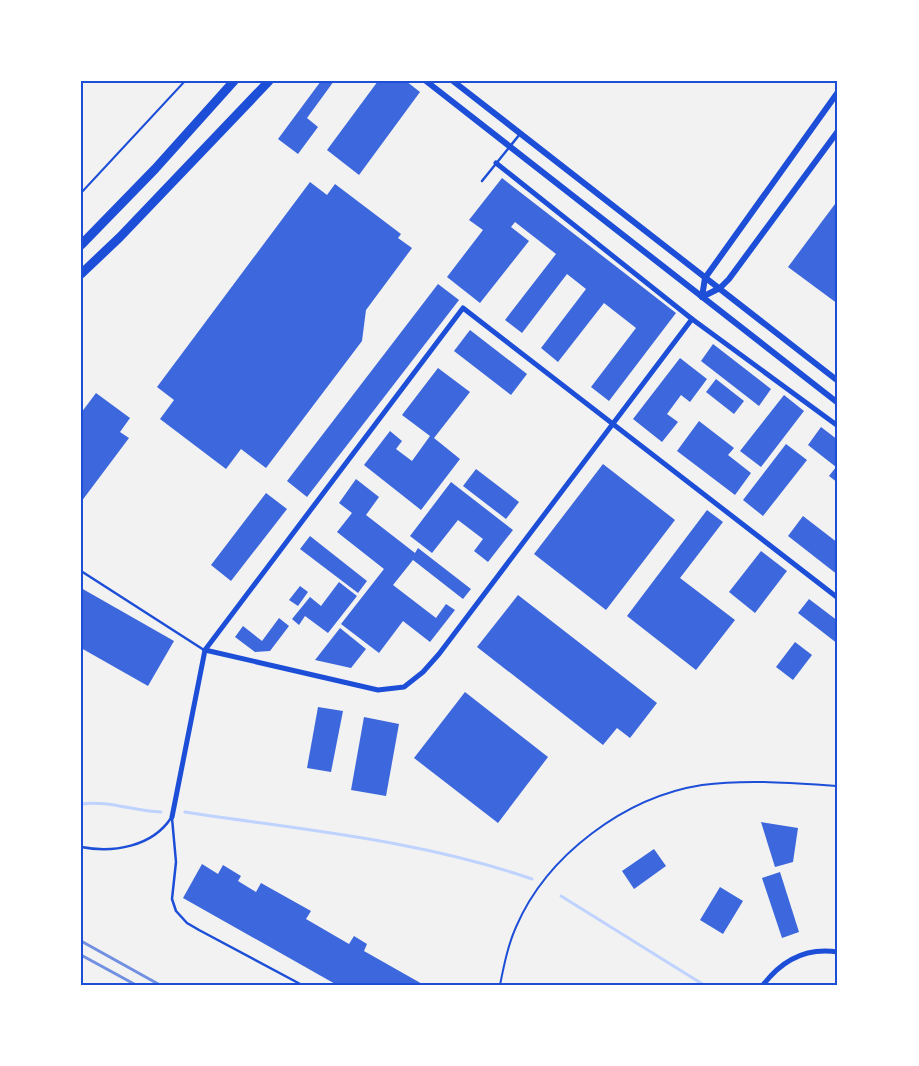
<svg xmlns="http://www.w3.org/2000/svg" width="919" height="1066" viewBox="0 0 919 1066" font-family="'Times New Roman',serif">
<rect width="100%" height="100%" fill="#f2f2f2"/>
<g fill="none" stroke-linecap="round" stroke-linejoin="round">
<!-- stream -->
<g stroke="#bfd3fe" stroke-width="3">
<path d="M81 804C108 800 133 811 161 812"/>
<path d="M185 812C302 830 420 840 532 879"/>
<polyline points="561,896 704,985"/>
</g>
</g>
<!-- building -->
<g fill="#3d67dc">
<polygon points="321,81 334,81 307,118 318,127 298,154 278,139"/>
<polygon points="378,81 406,81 420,92 359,175 327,150"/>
<polygon points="502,178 676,313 609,401 591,387 636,328 604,303 558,362 541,348 586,289 567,274 522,333 505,320 556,254 515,222 511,227 529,241 480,303 447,277 483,230 469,220"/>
<polygon points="310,182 327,195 335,184 401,234 398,238 412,248 366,310 362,341 266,468 241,449 226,469 160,419 174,400 157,387"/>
<polygon points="838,200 838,304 788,267"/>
<polygon points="438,284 459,300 307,497 287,481"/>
<polygon points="470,330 527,374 511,395 454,351"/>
<polygon points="713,344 771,389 759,406 701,361"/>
<polygon points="680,358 707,379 690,402 681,395 667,414 678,422 662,442 633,419"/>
<polygon points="438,368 470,392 434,438 460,459 421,510 364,465 390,431 402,441 396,449 412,461 430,436 402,415"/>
<polygon points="716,379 744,401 734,414 706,392"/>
<polygon points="96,393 130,418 120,432 129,438 81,502 81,413"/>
<polygon points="784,395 804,411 761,467 740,451"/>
<polygon points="699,421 734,448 728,455 751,473 735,495 677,451"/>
<polygon points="821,427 838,440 838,483 829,476 836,467 808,445"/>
<polygon points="786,444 807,460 763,516 743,500"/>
<polygon points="603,464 675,520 606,610 534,554"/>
<polygon points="476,469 519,502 506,519 463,486"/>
<polygon points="356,479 379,497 366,515 415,553 418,548 471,589 463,599 413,560 393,585 436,618 446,604 455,610 430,642 403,621 379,653 341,624 384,569 337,532 352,513 339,503"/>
<polygon points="451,482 513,530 488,562 474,551 483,539 458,520 432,553 410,536"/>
<polygon points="266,493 287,509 231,581 211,565"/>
<polygon points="707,510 723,522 680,578 735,620 696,670 627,616"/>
<polygon points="803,516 838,543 838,575 788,536"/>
<polygon points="310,536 367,581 358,593 300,549"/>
<polygon points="761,551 787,571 755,613 729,592"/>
<polygon points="339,582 357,596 328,633 305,616 299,625 292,619 310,597 321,606"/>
<polygon points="300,586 308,592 298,606 289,600"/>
<polygon points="81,588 174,641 148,686 81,648"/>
<polygon points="518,595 657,703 630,738 617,728 603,745 477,647"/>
<polygon points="809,599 838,621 838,644 798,613"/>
<polygon points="279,618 289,626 270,651 255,652 235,637 243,626 262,641"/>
<polygon points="340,628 366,649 351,668 315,660"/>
<polygon points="795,642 812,655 793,680 776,667"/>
<polygon points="465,692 548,757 498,823 414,758"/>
<polygon points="318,707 343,711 331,772 307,768"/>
<polygon points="364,717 399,724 386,796 351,790"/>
<polygon points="761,822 798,828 793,862 775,867"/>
<polygon points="654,849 666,866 634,889 622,871"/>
<polygon points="202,864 218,874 223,865 241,876 238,881 256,892 261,883 311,911 306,919 349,944 354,936 367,944 364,951 424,985 337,985 183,898"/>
<polygon points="780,872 799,932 782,938 762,878"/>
<polygon points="720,887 743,901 723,934 700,920"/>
</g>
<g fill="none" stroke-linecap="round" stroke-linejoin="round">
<!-- path -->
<g stroke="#1d4ed8" stroke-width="2">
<polyline points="81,193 185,81"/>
<path d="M500 985C504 965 508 945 516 927 547 855 625 797 702 785 747 779 793 783 838 786"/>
</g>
<!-- service -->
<g stroke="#1d4ed8" stroke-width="2.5">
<polyline points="482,181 520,134"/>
<polyline points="81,571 204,650"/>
<polyline points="172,818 176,862 172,899 176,911 187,923 199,930 302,985"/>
<path d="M81 847C113 853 152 847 171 818"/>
</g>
<!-- minor -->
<g stroke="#1d4ed8" stroke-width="5">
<polyline points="496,163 692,319 838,426"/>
<polyline points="205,650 378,690 404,687 423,672 439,654 692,319"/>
<polyline points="172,817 205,650 463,308 838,598"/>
<path d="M763 985C782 960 807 947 838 952"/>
</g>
<!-- tertiary -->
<g stroke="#1d4ed8" stroke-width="6">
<polyline points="426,81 838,403"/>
<polyline points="453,81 838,381"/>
<polyline points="702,297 705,278 838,92"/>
<polyline points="702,297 720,288 729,279 838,131"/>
</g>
<!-- trunk -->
<g stroke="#1d4ed8" stroke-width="9">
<polyline points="81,245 155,169 234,81"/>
<polyline points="81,274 120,237 269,81"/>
</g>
<!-- rail -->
<g stroke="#7290e2" stroke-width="3">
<polyline points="81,941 160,985"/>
<polyline points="81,955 136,985"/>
</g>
</g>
<!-- border -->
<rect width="919" height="1066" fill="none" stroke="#ffffff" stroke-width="165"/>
<rect x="82" y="82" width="754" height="902" fill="none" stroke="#1d4ed8" stroke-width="2"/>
</svg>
